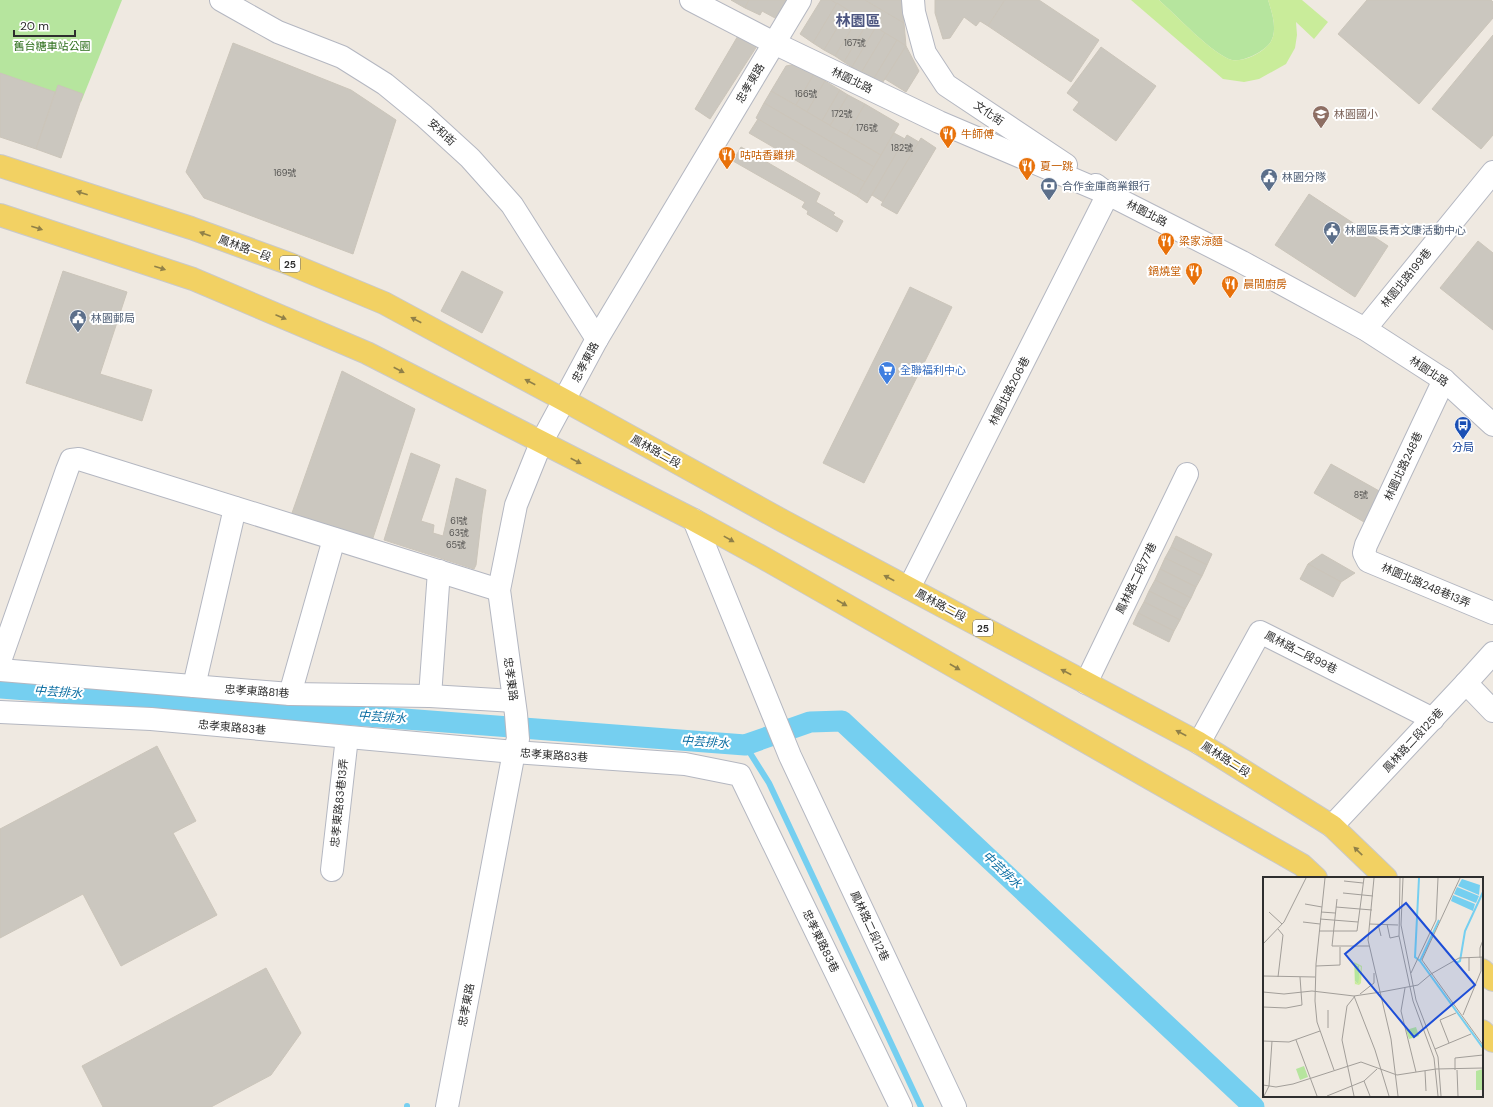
<svg xmlns="http://www.w3.org/2000/svg" width="1493" height="1107" viewBox="0 0 1493 1107" font-family="'DM Sans','Noto Sans TC',sans-serif">
<rect width="100%" height="100%" fill="#efe9e1"/>
<!-- green -->
<g fill="#b6e59e">
<polygon points="0,0 122,0 81,102 0,79"/>
<path d="M1159 0H1268C1273 15 1280 37 1265 48 1258 54 1242 62 1232 60 1213 55 1175 14 1159 0Z"/>
</g>
<!-- pitch -->
<path fill="#c9ec9a" d="M1131 0H1159C1175 14 1213 55 1232 60 1242 62 1258 55 1265 48 1280 37 1273 15 1268 0H1302L1328 22 1314 39 1296 22 1297 35 1295 48 1286 64 1259 79 1244 82 1223 79Z"/>
<g fill="none" stroke-linecap="round" stroke-linejoin="round">
<!-- stream -->
<g stroke="#75cff0" stroke-width="6">
<polyline points="745,745 769,783 921,1107"/>
<polyline points="407,1106 407,1107"/>
</g>
<!-- canal -->
<polyline stroke="#75cff0" stroke-width="21" points="0,688 745,745 810,722 842,721 1254,1107"/>
</g>
<!-- building -->
<g fill="#cbc7bf" stroke="#cbc5ba">
<polygon points="731,0 749,0 745,8"/>
<polygon points="749,0 787,0 775,18 762,11 760,15 745,8"/>
<polygon points="821,0 831,0 837,3 813,43 800,34"/>
<polygon points="831,0 865,0 904,23 906,46"/>
<polygon points="865,0 902,0 904,23"/>
<polygon points="935,0 1005,0 988,26 980,21 976,26 964,17 950,38 943,39 935,13"/>
<polygon points="1005,0 1039,0 1099,40 1071,82 988,26"/>
<polygon points="1367,0 1491,0 1493,2 1493,18 1419,104 1338,34"/>
<polygon points="837,3 848,10 824,50 813,43"/>
<polygon points="848,10 859,17 835,56 824,50"/>
<polygon points="859,17 868,22 844,62 835,56"/>
<polygon points="868,22 876,27 852,67 844,62"/>
<polygon points="876,27 885,33 861,73 852,67"/>
<polygon points="885,33 897,40 873,80 861,73"/>
<polygon points="739,34 757,46 710,119 695,109"/>
<polygon points="1493,35 1493,135 1481,149 1432,109"/>
<polygon points="897,40 906,46 881,85 873,80"/>
<polygon points="233,43 351,90 396,120 353,254 204,198 186,172"/>
<polygon points="906,46 919,71 906,92 885,79"/>
<polygon points="1101,47 1156,86 1116,141 1073,110 1079,102 1067,93"/>
<polygon points="796,64 814,74 796,105 771,91 786,66"/>
<polygon points="0,73 55,92 36,149 0,137"/>
<polygon points="814,74 825,81 807,112 796,105"/>
<polygon points="825,81 840,90 822,121 807,112"/>
<polygon points="58,85 83,94 61,158 36,149"/>
<polygon points="840,90 848,95 830,126 822,121"/>
<polygon points="771,91 881,155 874,167 764,103"/>
<polygon points="848,95 865,104 847,135 830,126"/>
<polygon points="764,103 874,167 865,182 756,118"/>
<polygon points="865,104 899,124 881,155 847,135"/>
<polygon points="758,119 865,182 857,196 749,133"/>
<polygon points="894,133 905,139 867,203 857,196"/>
<polygon points="907,135 919,142 883,202 872,195"/>
<polygon points="921,138 936,148 897,214 881,205"/>
<polygon points="741,147 820,193 816,202 835,213 833,215 843,221 837,232 807,214 808,211 802,207 805,202 733,161"/>
<polygon points="1309,194 1388,246 1355,297 1275,245"/>
<polygon points="1478,241 1493,253 1493,330 1440,288"/>
<polygon points="63,271 127,292 100,374 152,390 142,421 26,383"/>
<polygon points="462,271 503,292 482,333 441,311"/>
<polygon points="910,287 952,307 864,483 823,463"/>
<polygon points="342,371 415,409 372,541 292,513"/>
<polygon points="411,453 440,465 421,521 434,525 433,533 443,536 456,478 486,490 482,514 476,565 474,569 384,540"/>
<polygon points="1331,464 1381,492 1364,522 1314,493"/>
<polygon points="1176,536 1212,554 1207,565 1171,547"/>
<polygon points="1171,547 1207,565 1202,576 1165,558"/>
<polygon points="1322,554 1355,573 1341,582 1308,564"/>
<polygon points="1165,558 1202,576 1196,587 1160,569"/>
<polygon points="1308,564 1341,582 1333,597 1300,579"/>
<polygon points="1160,569 1196,587 1191,598 1155,580"/>
<polygon points="1155,580 1191,598 1185,609 1149,591"/>
<polygon points="1149,591 1185,609 1180,620 1144,602"/>
<polygon points="1144,602 1180,620 1174,631 1138,613"/>
<polygon points="1138,613 1174,631 1169,642 1133,624"/>
<polygon points="157,746 196,821 173,833 217,915 121,966 83,894 0,938 0,829"/>
<polygon points="266,968 301,1033 271,1075 211,1107 103,1107 82,1066"/>
</g>
<g fill="none" stroke-linecap="round" stroke-linejoin="round">
<defs>
<g id="minor">
<polyline points="221,0 278,32 342,57 385,84 424,116 470,158 512,205 597,339"/>
<polyline points="691,0 774,43 939,122 1108,194 1242,262 1365,329 1444,380 1493,425"/>
<polyline points="913,0 914,12 925,53 946,85 1066,165"/>
<polyline points="1365,329 1493,172"/>
<polyline points="1444,380 1366,545 1364,553 1368,561 1493,613"/>
<polyline points="694,520 790,756 955,1107"/>
<polyline points="909,588 1108,194 1096,185"/>
<polyline points="0,661 67,470 71,460 79,459 499,590"/>
<polyline points="0,670 290,694 430,696 514,701"/>
<polyline points="1086,683 1187,474"/>
<polyline points="1466,683 1493,711"/>
<polyline points="194,686 235,508"/>
<polyline points="290,694 334,539"/>
<polyline points="430,696 439,571"/>
<polyline points="0,712 151,719 514,752 685,764 740,775 901,1107"/>
<polyline points="1199,743 1260,632 1433,719"/>
<polyline points="1332,826 1466,683 1493,653"/>
<polyline points="332,870 347,737"/>
<polyline points="447,1107 514,752 518,739 516,714 499,590 516,505 541,443 597,339 800,0"/>
</g>
<g id="major">
<polyline points="0,166 191,228 290,264 384,303 564,400 783,521 1199,743 1332,826 1386,878"/>
<polyline points="0,215 193,279 367,353 694,520 762,557 1302,865 1316,878"/>
<polyline points="1482,970 1493,980"/>
<polyline points="1482,1031 1493,1041"/>
</g>
</defs>
<!-- minor casing -->
<use href="#minor" stroke="#b4b7c1" stroke-width="24"/>
<!-- major casing -->
<use href="#major" stroke="#c9c9c9" stroke-width="24"/>
<!-- minor -->
<use href="#minor" stroke="#fff" stroke-width="22"/>
<!-- major -->
<use href="#major" stroke="#f2d163" stroke-width="22"/>
</g>
<!-- one-way arrows -->
<defs><path id="oneway-solid" d="M-6-.8H1V-3.2L6.5 0L1 3.2V.8H-6Z"/></defs>
<g fill="#908048">
<use href="#oneway-solid" transform="translate(82 193) rotate(-162)"/>
<use href="#oneway-solid" transform="translate(37 228) rotate(18)"/>
<use href="#oneway-solid" transform="translate(205 234) rotate(-160)"/>
<use href="#oneway-solid" transform="translate(160 268) rotate(18)"/>
<use href="#oneway-solid" transform="translate(281 317) rotate(23)"/>
<use href="#oneway-solid" transform="translate(416 320) rotate(-152)"/>
<use href="#oneway-solid" transform="translate(399 370) rotate(27)"/>
<use href="#oneway-solid" transform="translate(530 382) rotate(-152)"/>
<use href="#oneway-solid" transform="translate(576 461) rotate(27)"/>
<use href="#oneway-solid" transform="translate(729 539) rotate(29)"/>
<use href="#oneway-solid" transform="translate(889 578) rotate(-152)"/>
<use href="#oneway-solid" transform="translate(842 603) rotate(30)"/>
<use href="#oneway-solid" transform="translate(955 667) rotate(30)"/>
<use href="#oneway-solid" transform="translate(1066 672) rotate(-152)"/>
<use href="#oneway-solid" transform="translate(1181 733) rotate(-152)"/>
<use href="#oneway-solid" transform="translate(1358 851) rotate(-136)"/>
</g>
<!-- icons -->
<defs>
<symbol id="school-pin" viewBox="-11 -11 22 30"><path d="M0 17L-7.5 6A9.5 9.5 0 1 1 7.5 6Z" fill="#8d6e63" stroke="#fff"/><path d="M0-5L7-2L0 1L-7-2ZM-4 1L0 2.5L4 1V4Q0 6-4 4Z" fill="#fff"/></symbol>
<symbol id="restaurant-pin" viewBox="-11 -11 22 30"><path d="M0 17L-7.5 6A9.5 9.5 0 1 1 7.5 6Z" fill="#e8710a" stroke="#fff"/><path d="M-5-6h1v4h1v-4h1v4h1v-4h1v5L-1.5 .5V6h-2V.5L-5-1ZM5-6V6H3V1.5H1.5Q1.5-4 5-6Z" fill="#fff"/></symbol>
<symbol id="civic-pin" viewBox="-11 -11 22 30"><path d="M0 17L-7.5 6A9.5 9.5 0 1 1 7.5 6Z" fill="#5c6f8a" stroke="#fff"/><path d="M-.6-6.5H3V-4.5H.6V-3L4-1V1h2V6H-6V1h2V-1L-.6-3ZM-1.2 2.5V6h2.4V2.5Z" fill="#fff"/></symbol>
<symbol id="bank-pin" viewBox="-11 -11 22 30"><path d="M0 17L-7.5 6A9.5 9.5 0 1 1 7.5 6Z" fill="#5c6f8a" stroke="#fff"/><path d="M-6-4H6V4H-6ZM0-2.3a2.3 2.3 0 1 0 0 4.6a2.3 2.3 0 1 0 0-4.6Z" fill="#fff"/></symbol>
<symbol id="supermarket-pin" viewBox="-11 -11 22 30"><path d="M0 17L-7.5 6A9.5 9.5 0 1 1 7.5 6Z" fill="#3f7fe0" stroke="#fff"/><path d="M-6-5.5h2.5l.6 2H6L4.5 2H-2.5L-4.4-4H-6ZM-1.5 3.2a1.3 1.3 0 1 0 .1 0ZM3 3.2a1.3 1.3 0 1 0 .1 0Z" fill="#fff"/></symbol>
<symbol id="bus-pin" viewBox="-11 -11 22 30"><path d="M0 17L-7.5 6A9.5 9.5 0 1 1 7.5 6Z" fill="#1a4fb4" stroke="#fff"/><path d="M-5-6H5V4H4V6H2V4H-2V6H-4V4H-5ZM-3.5-4V0h7V-4ZM-3.5 1.2v1.5H-2V1.2ZM2 1.2v1.5H3.5V1.2Z" fill="#fff"/></symbol>
</defs>
<g fill-rule="evenodd">
<use href="#school-pin" x="1311" y="104" width="20" height="27"/>
<use href="#restaurant-pin" x="938" y="124" width="20" height="27"/>
<use href="#restaurant-pin" x="717" y="145" width="20" height="27"/>
<use href="#restaurant-pin" x="1017" y="156" width="20" height="27"/>
<use href="#civic-pin" x="1259" y="167" width="20" height="27"/>
<use href="#bank-pin" x="1039" y="176" width="20" height="27"/>
<use href="#civic-pin" x="1322" y="220" width="20" height="27"/>
<use href="#restaurant-pin" x="1156" y="231" width="20" height="27"/>
<use href="#restaurant-pin" x="1184" y="261" width="20" height="27"/>
<use href="#restaurant-pin" x="1220" y="274" width="20" height="27"/>
<use href="#civic-pin" x="68" y="308" width="20" height="27"/>
<use href="#supermarket-pin" x="877" y="360" width="20" height="27"/>
<use href="#bus-pin" x="1453" y="415" width="20" height="27"/>
</g>
<g text-anchor="middle" dominant-baseline="central" stroke-width="4" stroke-linejoin="round" paint-order="stroke">
<!-- number labels -->
<g font-size="9" fill="#555452">
<text x="855" y="43">167號</text>
<text x="806" y="94">166號</text>
<text x="842" y="114">172號</text>
<text x="867" y="128">176號</text>
<text x="902" y="148">182號</text>
<text x="285" y="173">169號</text>
<text x="1361" y="495">8號</text>
<text x="459" y="521">61號</text>
<text x="459" y="533">63號</text>
<text x="456" y="545">65號</text>
</g>
<!-- shield labels -->
<g fill="#fff" stroke="#6d6d6d" stroke-width="1">
<rect x="280" y="256" width="20" height="16" rx="3"/>
<rect x="973" y="620" width="20" height="16" rx="3"/>
</g>
<g font-size="10" font-weight="bold" fill="#2e2e2e">
<text x="290" y="264">25</text>
<text x="983" y="628">25</text>
</g>
<!-- park labels -->
<g font-size="11" fill="#2c6e1b" stroke="#fff">
<text x="52" y="46">舊台糖車站公園</text>
</g>
<!-- street labels -->
<g font-size="11" fill="#2e2e2e" stroke="#fff">
<text transform="translate(852 80) rotate(26)">林園北路</text>
<text transform="translate(750 83) rotate(-59)">忠孝東路</text>
<text transform="translate(989 113) rotate(34)">文化街</text>
<text transform="translate(442 132) rotate(43)">安和街</text>
<text transform="translate(1147 213) rotate(27)">林園北路</text>
<text transform="translate(245 248) rotate(20)">鳳林路一段</text>
<text transform="translate(1406 278) rotate(-51)">林園北路199巷</text>
<text transform="translate(585 362) rotate(-62)">忠孝東路</text>
<text transform="translate(1429 371) rotate(34)">林園北路</text>
<text transform="translate(1009 391) rotate(-63)">林園北路206巷</text>
<text transform="translate(656 451) rotate(29)">鳳林路二段</text>
<text transform="translate(1403 466) rotate(-65)">林園北路248巷</text>
<text transform="translate(1136 578) rotate(-64)">鳳林路二段77巷</text>
<text transform="translate(1426 585) rotate(23)">林園北路248巷13弄</text>
<text transform="translate(941 605) rotate(28)">鳳林路二段</text>
<text transform="translate(1301 652) rotate(27)">鳳林路二段99巷</text>
<text transform="translate(511 679) rotate(82)">忠孝東路</text>
<text transform="translate(257 691) rotate(4)">忠孝東路81巷</text>
<text transform="translate(232 727) rotate(5)">忠孝東路83巷</text>
<text transform="translate(1413 740) rotate(-47)">鳳林路二段125巷</text>
<text transform="translate(554 755) rotate(4)">忠孝東路83巷</text>
<text transform="translate(1226 759) rotate(32)">鳳林路二段</text>
<text transform="translate(339 803) rotate(-84)">忠孝東路83巷13弄</text>
<text transform="translate(870 926) rotate(65)">鳳林路二段12巷</text>
<text transform="translate(821 941) rotate(64)">忠孝東路83巷</text>
<text transform="translate(466 1005) rotate(-79)">忠孝東路</text>
</g>
<!-- education labels -->
<g font-size="11" fill="#785e54" stroke="#fff" text-anchor="start">
<text x="1334" y="114">林園國小</text>
</g>
<!-- food labels -->
<g font-size="11" fill="#c56008" stroke="#fff" text-anchor="start">
<text x="961" y="134">牛師傅</text>
<text x="740" y="155">咕咕香雞排</text>
<text x="1040" y="166">夏一跳</text>
<text x="1179" y="241">梁家涼麵</text>
<text x="1181" y="271" text-anchor="end">鍋燒堂</text>
<text x="1243" y="284">晨間廚房</text>
</g>
<!-- service labels -->
<g font-size="11" fill="#4e5e75" stroke="#fff" text-anchor="start">
<text x="1282" y="177">林園分隊</text>
<text x="1062" y="186">合作金庫商業銀行</text>
<text x="1345" y="230">林園區長青文康活動中心</text>
<text x="91" y="318">林園郵局</text>
</g>
<!-- shop labels -->
<g font-size="11" fill="#366cbe" stroke="#fff" text-anchor="start">
<text x="900" y="370">全聯福利中心</text>
</g>
<!-- transit labels -->
<g font-size="11" fill="#164399" stroke="#fff">
<text x="1463" y="447">分局</text>
</g>
<!-- water labels -->
<g font-size="12" font-style="italic" fill="#0d6fa3" stroke="#fff">
<text transform="translate(58 692) rotate(4)">中芸排水</text>
<text transform="translate(382 717) rotate(4)">中芸排水</text>
<text transform="translate(705 742) rotate(4)">中芸排水</text>
<text transform="translate(1002 870) rotate(43)">中芸排水</text>
</g>
<!-- district labels -->
<g font-size="15" font-weight="bold" fill="#4d5680" stroke="#fff">
<text x="858" y="21">林園區</text>
</g>
</g>
<!-- overview -->
<g transform="translate(1263 877)">
<rect width="220" height="220" fill="#efe9e1"/>
<path d="M96 88 97 104 95 107 92 104V90ZM153 150 156 159 146 162 143 153ZM41 189 45 200 37 203 33 192ZM220 192V213H213V194Z" fill="#b6e59e"/>
<path d="M91 85 99 89 98 106 96 108 92 107V110ZM95 88 98 90 95 107 92 104V90Z" fill="#c9ec9a" fill-rule="evenodd"/>
<path d="M199 2 217 8 216 18 195 9ZM194 10 216 19 213 26 191 17ZM190 18 212 27 210 34 188 24Z" fill="#75cff0"/>
<path fill="none" stroke="#75cff0" stroke-width="2" d="M156 1 152 80 157 84 220 171M157 84 176 43M193 86 197 84 202 54 220 15"/>
<path fill="none" stroke="#a29e99" stroke-width="1" d="M62 1 53 87 52 124 54 145 71 193M111 1 105 63 128 162 135 219M137 1 136 59 150 124 171 181 175 219M140 1 138 48 153 123 175 180 178 219M197 1 159 83 220 168M81 4 100 6M80 16 110 19M74 22 69 69H106M42 27 59 30M73 30 109 33M6 35 19 47M58 35 72 36M57 42 95 45M40 45 57 47M107 47 135 48M115 47 118 59M124 47 127 61 136 59M56 54H94L101 1M0 67 21 45 43 1M206 81V94M217 81V71L220 63M53 89 77 88V70M148 96 173 43 175 1M0 99 52 100M15 100 20 58 15 52M142 111 138 134 153 195M0 115 21 117 49 114 91 119 118 115 155 108 168 97 196 81 220 80M97 117 111 106V96M0 118V99M91 119 112 173 126 219M0 130 23 131 39 128 37 100M200 138 218 94V80M65 151V133M33 163 54 219M0 164 26 165 57 154M186 166 177 143 193 136M172 172 208 157M192 193V181L220 178M194 193 195 219M162 194 163 214M101 204 107 219M0 208 13 210 30 207 98 185 134 198 173 192 220 191M1 219 6 209 9 164M64 219 101 204 114 192M91 219 79 163 84 129 92 119"/>
<path fill="#1d4ed8" fill-opacity="0.15" stroke="#1d4ed8" stroke-width="2" d="M143 26 212 108 151 160 82 77Z"/>
<rect width="220" height="220" fill="none" stroke="#2e2e2e" stroke-width="2"/>
</g>
<!-- scale -->
<path d="M14 30v6h61v-6" fill="none" stroke="#2e2e2e" stroke-width="2"/>
<text x="20" y="30" font-size="12" fill="#2e2e2e" stroke="#ffffff" stroke-width="3" paint-order="stroke">20 m</text>
</svg>
